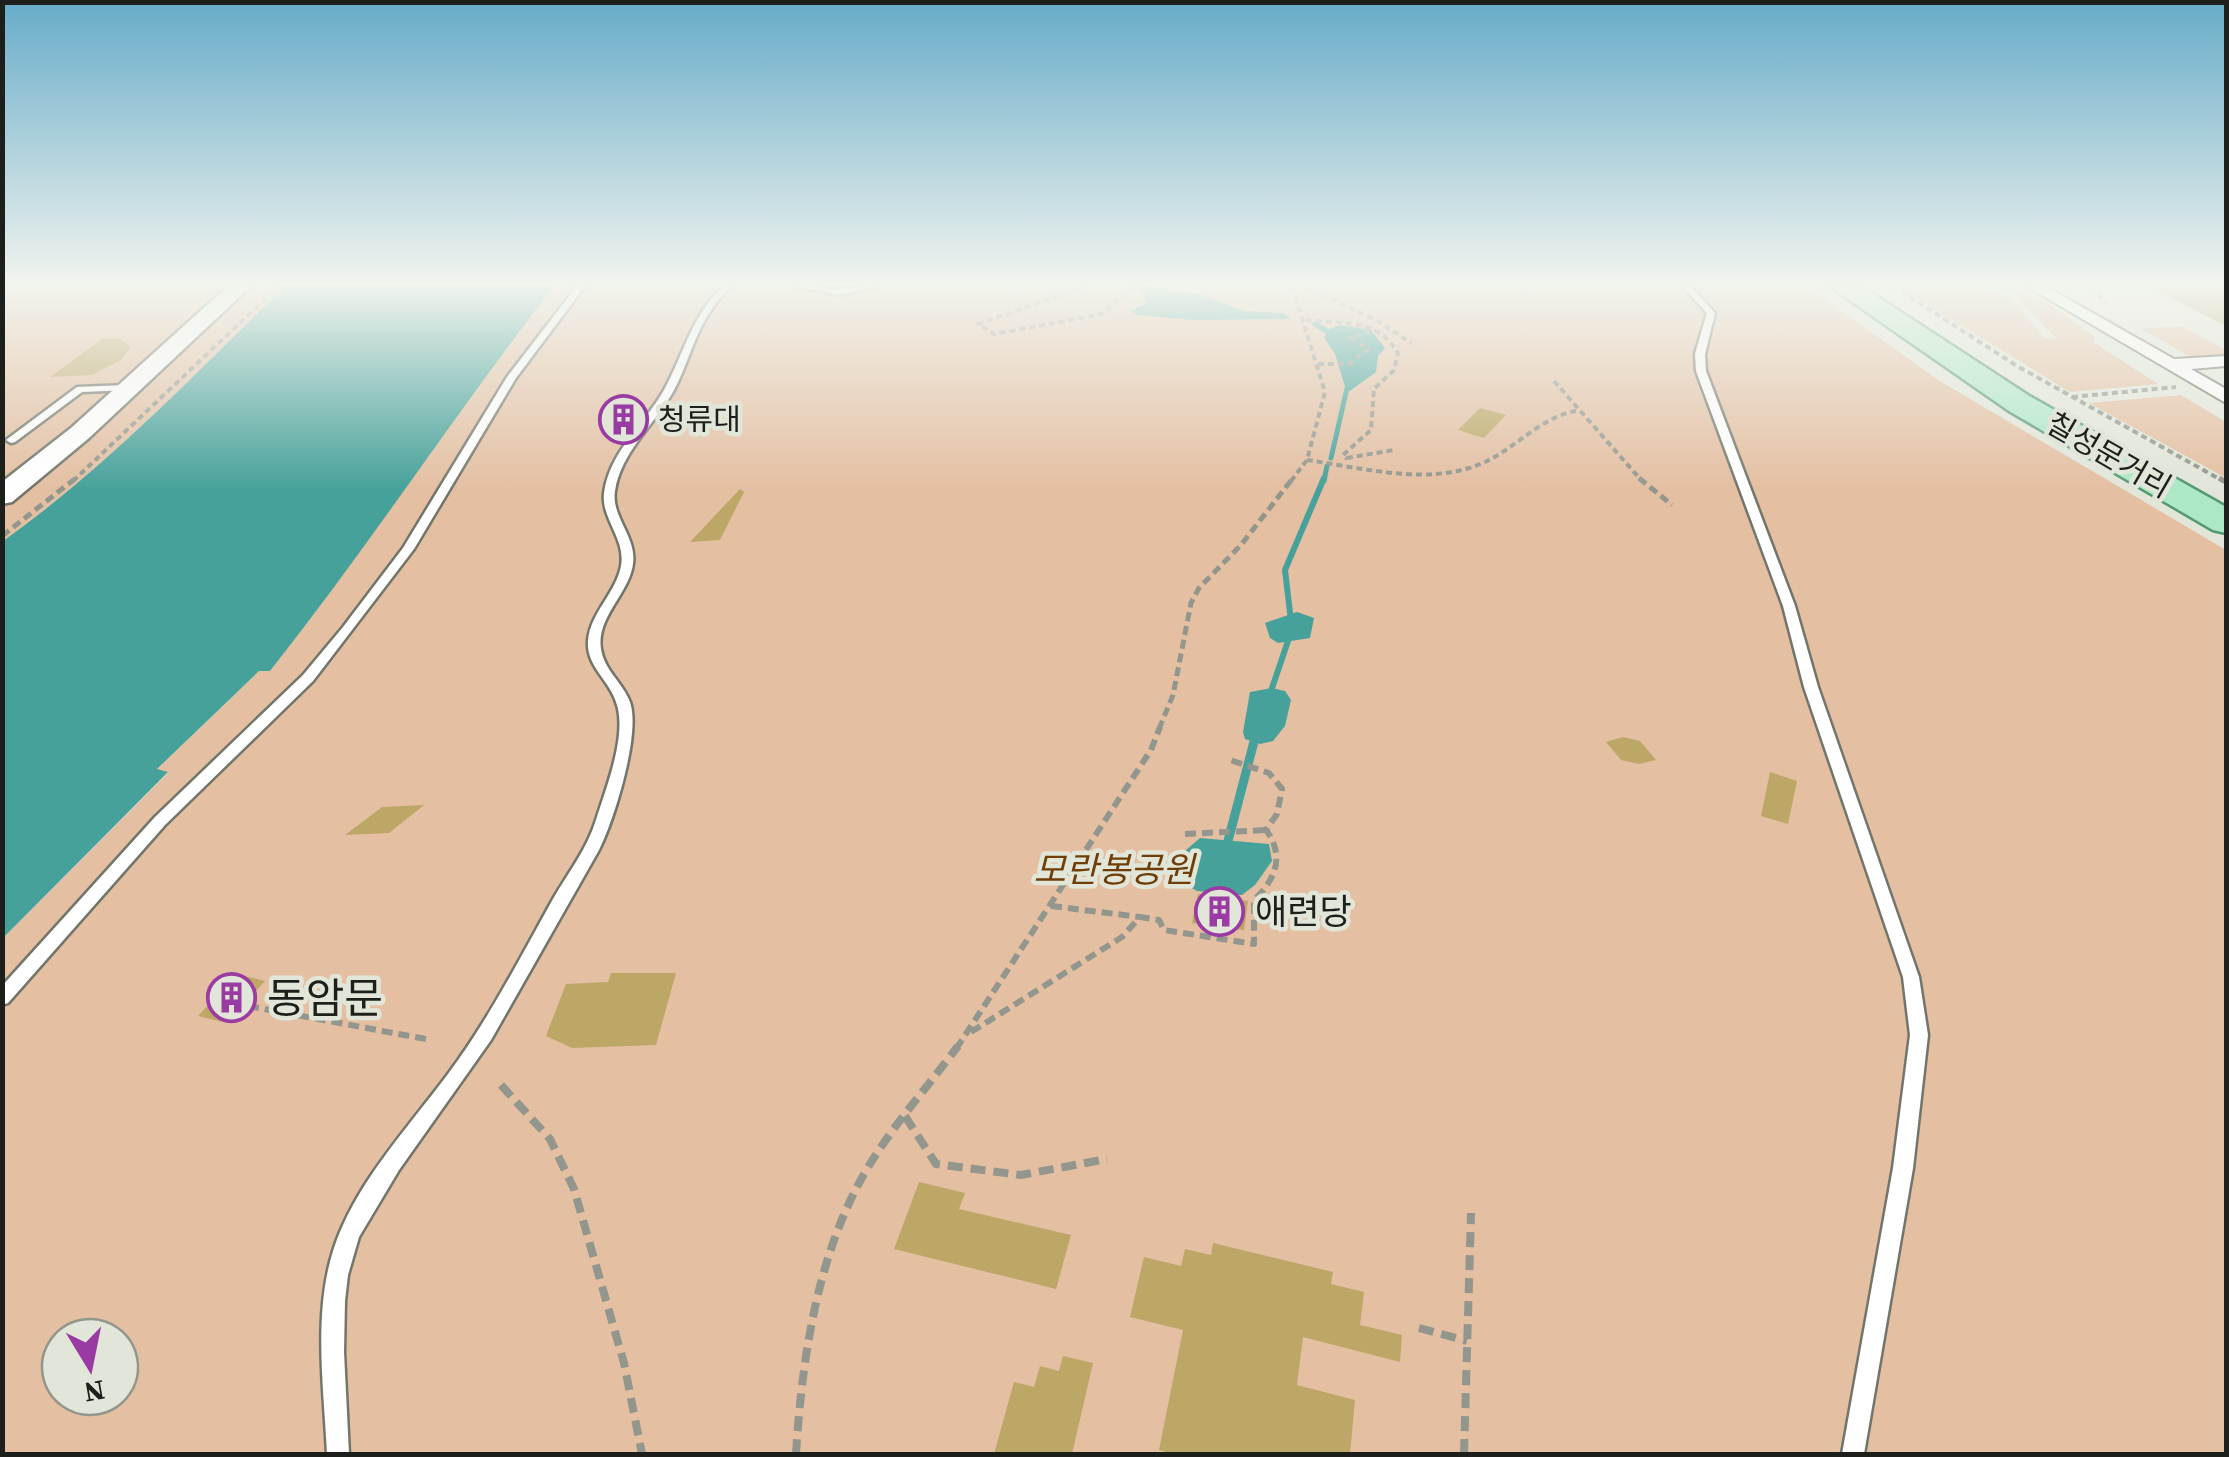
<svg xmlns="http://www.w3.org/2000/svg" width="2229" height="1457" viewBox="0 0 2229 1457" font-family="'Source Serif 4','Noto Sans KR',serif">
<rect width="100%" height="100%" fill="#e1e6d9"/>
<!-- green -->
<g fill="#e4bfa2" fill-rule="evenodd">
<path d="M3 286H285C194 375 107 467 3 541Z"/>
<path d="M554 286H1807L1938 380 2226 550V1454H3V938L168 773 155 771 259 671H270C368 545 456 412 554 286ZM60 1337H120V1397H60Z"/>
<path d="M1896 286C1918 286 1991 286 2007 297 2021 307 2033 325 2044 338L2057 339 2012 293C2042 293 2072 321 2095 337L2093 342 2158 384 2070 392Z"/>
<polygon points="2182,326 2226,350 2226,356 2193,358 2141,329"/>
<polygon points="2181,395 2226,422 2226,478 2089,403"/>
</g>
<!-- water -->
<g fill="#46a19a">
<path d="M285 286H554C456 412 369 546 270 671H259L157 769 168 772 3 938V541C107 467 194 375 285 286Z"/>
<polygon points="1140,286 1199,294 1244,311 1284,313 1291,319 1192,320 1138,315 1131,311 1147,303"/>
<polygon points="1340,325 1371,330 1385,348 1378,356 1376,372 1347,393 1335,354 1324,338 1329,329"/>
<polygon points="1297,612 1314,618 1310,638 1278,643 1270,638 1265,623"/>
<polygon points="1272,688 1285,691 1291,700 1285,726 1273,741 1260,744 1245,739 1243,732 1250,692"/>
<polygon points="1200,838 1269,844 1272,861 1255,885 1242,895 1197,891 1176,879 1186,850"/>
</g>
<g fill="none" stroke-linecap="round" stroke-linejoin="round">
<!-- stream-far2 -->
<g stroke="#46a19a" stroke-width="5">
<polyline points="1315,324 1333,335"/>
<polyline points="1331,458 1348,384"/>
<polyline points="1324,481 1327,466"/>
</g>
<!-- stream-far1 -->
<g stroke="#46a19a" stroke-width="6">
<polyline points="1291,621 1285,570 1324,478"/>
<polyline points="1269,697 1290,635"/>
</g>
<!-- stream -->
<polyline stroke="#46a19a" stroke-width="9" points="1228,841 1256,734"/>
</g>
<!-- building -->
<g fill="#bca767">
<polygon points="2149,286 2226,286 2226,326"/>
<polygon points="102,339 120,339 131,347 121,360 92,375 50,377"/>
<polygon points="1480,408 1506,415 1484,438 1458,430"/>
<polygon points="618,409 644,409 629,429 603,428"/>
<polygon points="740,489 744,492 720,540 690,542"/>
<polygon points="1623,737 1640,741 1656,760 1639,764 1621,760 1606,742"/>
<polygon points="1770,772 1797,781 1788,824 1761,816"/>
<polygon points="424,805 389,833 345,835 382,807"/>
<polygon points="1198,894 1248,901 1244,930 1192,923"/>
<polygon points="611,973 676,973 656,1045 572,1048 546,1036 566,984 608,982"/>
<polygon points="237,974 265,981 227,1023 198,1016"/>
<polygon points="919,1182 965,1193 959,1209 1071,1235 1056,1289 894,1249"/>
<polygon points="1213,1243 1333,1272 1331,1284 1364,1292 1360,1325 1402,1335 1400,1362 1303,1337 1297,1385 1355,1400 1350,1454 1173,1454 1159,1450 1183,1330 1130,1317 1144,1257 1181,1266 1185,1249 1211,1255"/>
<polygon points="1063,1356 1093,1363 1072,1454 994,1454 1014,1382 1034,1387 1040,1366 1059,1371"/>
</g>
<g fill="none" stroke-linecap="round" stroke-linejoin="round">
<defs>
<g id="service">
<polygon points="577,286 585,286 516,378 414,549 313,681 165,825 8,1003 2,1005 2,986 155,817 303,675 343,627 403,548 507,377"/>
<path d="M724 286H732C725 293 717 300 712 309 694 334 688 365 673 392 654 425 621 452 615 491 611 517 637 537 633 564 629 594 596 617 601 649 604 670 623 683 630 702 641 734 614 820 599 850L491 1040 399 1170 359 1237 348 1275 345 1301 344 1352 349 1454H327C324 1389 313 1315 333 1251 354 1185 407 1129 448 1074 489 1019 520 958 553 899 568 873 587 849 596 820 606 788 628 734 616 702 609 680 586 666 588 641 590 613 616 593 621 566 626 539 601 519 604 493 609 452 645 424 664 390 684 354 692 314 724 286Z"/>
<path d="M796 286C810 285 823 289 838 289 851 290 865 285 879 286L839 295Z"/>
<polygon points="1682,286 1690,286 1715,313 1705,354 1706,371 1795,606 1818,687 1919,977 1928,1035 1913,1168 1864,1454 1842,1454 1893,1168 1910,1035 1903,977 1804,687 1783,606 1696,371 1695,354 1707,313"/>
<polygon points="127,385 130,386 130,390 82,392 15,442 11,443 6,440 77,387"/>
</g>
<polygon id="minor" points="2026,286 2045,286 2174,359 2226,356 2226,366 2191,369 2226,389 2226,403"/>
<polygon id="tertiary" points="228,286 251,286 89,438 12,502 2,504 2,482 71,428"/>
<polygon id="primary" points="1829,286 1861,286 2031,397 2226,507 2226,533 2213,530 2009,411"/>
</defs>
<!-- service casing -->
<use href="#service" stroke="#71756a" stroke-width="5"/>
<!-- minor casing -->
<use href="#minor" stroke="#71756a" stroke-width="4"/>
<!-- tertiary casing -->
<use href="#tertiary" stroke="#71756a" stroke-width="5"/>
<!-- primary casing -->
<use href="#primary" stroke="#569870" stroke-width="5"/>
<!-- path-far3 -->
<g stroke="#92968c" stroke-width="4" stroke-dasharray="6 4" stroke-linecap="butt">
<polyline points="1087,286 978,324 994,334 1102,314 1133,286"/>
<polyline points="1304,286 1378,321 1411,343"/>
<polyline points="1893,286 2017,366 2223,481"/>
<polyline points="2092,286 2105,303"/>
<path d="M1306 320C1342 324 1378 318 1398 353L1394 370 1374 389 1371 430 1343 455 1347 459"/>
<polyline points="1318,364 1349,364 1368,349 1351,338 1375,330"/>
<polyline points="1554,381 1642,481"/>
<polyline points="2072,397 2176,387"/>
<polyline points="1347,458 1394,450"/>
<path d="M1307 460C1364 468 1430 487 1485 462 1519 446 1541 416 1580 410"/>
<polyline points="73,481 279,286"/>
<polyline points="1291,481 1307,460 1325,392 1292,286"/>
</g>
<!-- path-far2 -->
<g stroke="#92968c" stroke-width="5" stroke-dasharray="9 5" stroke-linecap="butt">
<polyline points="1639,478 1672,505"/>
<polyline points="2219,478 2226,482"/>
<polyline points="2,536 76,478"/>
<polyline points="1159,729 1173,695 1191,603 1199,588 1241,545 1293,478"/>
</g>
<!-- path-far1 -->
<g stroke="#92968c" stroke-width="6" stroke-dasharray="11 6" stroke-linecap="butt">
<polyline points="1185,834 1266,830"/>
<polyline points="1051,906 1140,917"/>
<polyline points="248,1006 431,1040"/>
<path d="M971 1032 1122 937 1140 917 1159 920 1164 930 1254 944V900C1276 879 1285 856 1266 830L1277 814 1282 789 1269 773 1227 759"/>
<polyline points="956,1049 1151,750 1160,727"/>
</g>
<!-- path -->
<g stroke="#92968c" stroke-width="8" stroke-dasharray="15 8" stroke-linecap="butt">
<polyline points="501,1085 550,1139 574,1189 624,1363 642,1454"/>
<polyline points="905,1116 936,1164 1021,1175 1107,1159"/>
<polyline points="1419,1328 1467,1341"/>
<path d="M796 1454C802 1357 818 1248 870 1164 895 1123 929 1085 958 1046"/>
<polyline points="1464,1454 1471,1213"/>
</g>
<!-- service -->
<use href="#service" fill="#fff" fill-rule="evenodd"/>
<!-- minor -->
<use href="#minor" fill="#fff" fill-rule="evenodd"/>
<!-- tertiary -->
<use href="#tertiary" fill="#fff" fill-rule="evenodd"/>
<!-- primary -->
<use href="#primary" fill="#ace8c5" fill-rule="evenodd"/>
</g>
<!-- sky -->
<linearGradient id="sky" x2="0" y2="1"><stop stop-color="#67acc9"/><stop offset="0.58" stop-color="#f2f4ee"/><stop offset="1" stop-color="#f2f4ee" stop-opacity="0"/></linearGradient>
<rect width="2229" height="490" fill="url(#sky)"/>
<!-- icons -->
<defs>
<symbol id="building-ring" viewBox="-11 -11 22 22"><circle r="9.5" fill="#e1e6d9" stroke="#9a3ba3" stroke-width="1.5"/><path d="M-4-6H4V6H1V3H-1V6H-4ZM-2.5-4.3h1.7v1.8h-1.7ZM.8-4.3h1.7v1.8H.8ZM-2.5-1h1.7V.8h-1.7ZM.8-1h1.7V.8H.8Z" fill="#9a3ba3"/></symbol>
</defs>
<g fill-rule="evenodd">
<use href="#building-ring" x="596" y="392" width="55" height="55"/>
<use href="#building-ring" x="1192" y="884" width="55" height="55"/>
<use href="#building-ring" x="204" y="970" width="55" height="55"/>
</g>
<g text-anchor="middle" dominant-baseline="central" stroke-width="9" stroke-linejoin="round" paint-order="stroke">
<!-- far-poi labels -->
<g font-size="30" fill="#1d1f1a" stroke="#e1e6d9" text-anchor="start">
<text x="658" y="419">청류대</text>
</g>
<!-- far-street labels -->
<g font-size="30" fill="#1d1f1a" stroke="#e1e6d9">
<text transform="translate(2109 455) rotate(30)">칠성문거리</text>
</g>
<!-- park labels -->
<g font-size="35" font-style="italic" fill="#6f3d05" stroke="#e1e6d9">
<text x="1114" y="870">모란봉공원</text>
</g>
<!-- poi labels -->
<g font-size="35" fill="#1d1f1a" stroke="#e1e6d9" text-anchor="start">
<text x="1255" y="912">애련당</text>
</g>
<!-- near-poi labels -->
<g font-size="42" fill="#1d1f1a" stroke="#e1e6d9" text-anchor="start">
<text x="267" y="998">동암문</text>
</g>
</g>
<!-- border -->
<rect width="2229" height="1457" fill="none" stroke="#1d1f1a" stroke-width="10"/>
<!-- north arrow -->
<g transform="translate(90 1367) rotate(170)"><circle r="48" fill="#e1e6d9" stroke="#93968d" stroke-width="2.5"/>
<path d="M0-8L18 38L0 25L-18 38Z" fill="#9a3ba3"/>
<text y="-15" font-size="28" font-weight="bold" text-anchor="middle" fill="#1d1f1a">N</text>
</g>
</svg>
